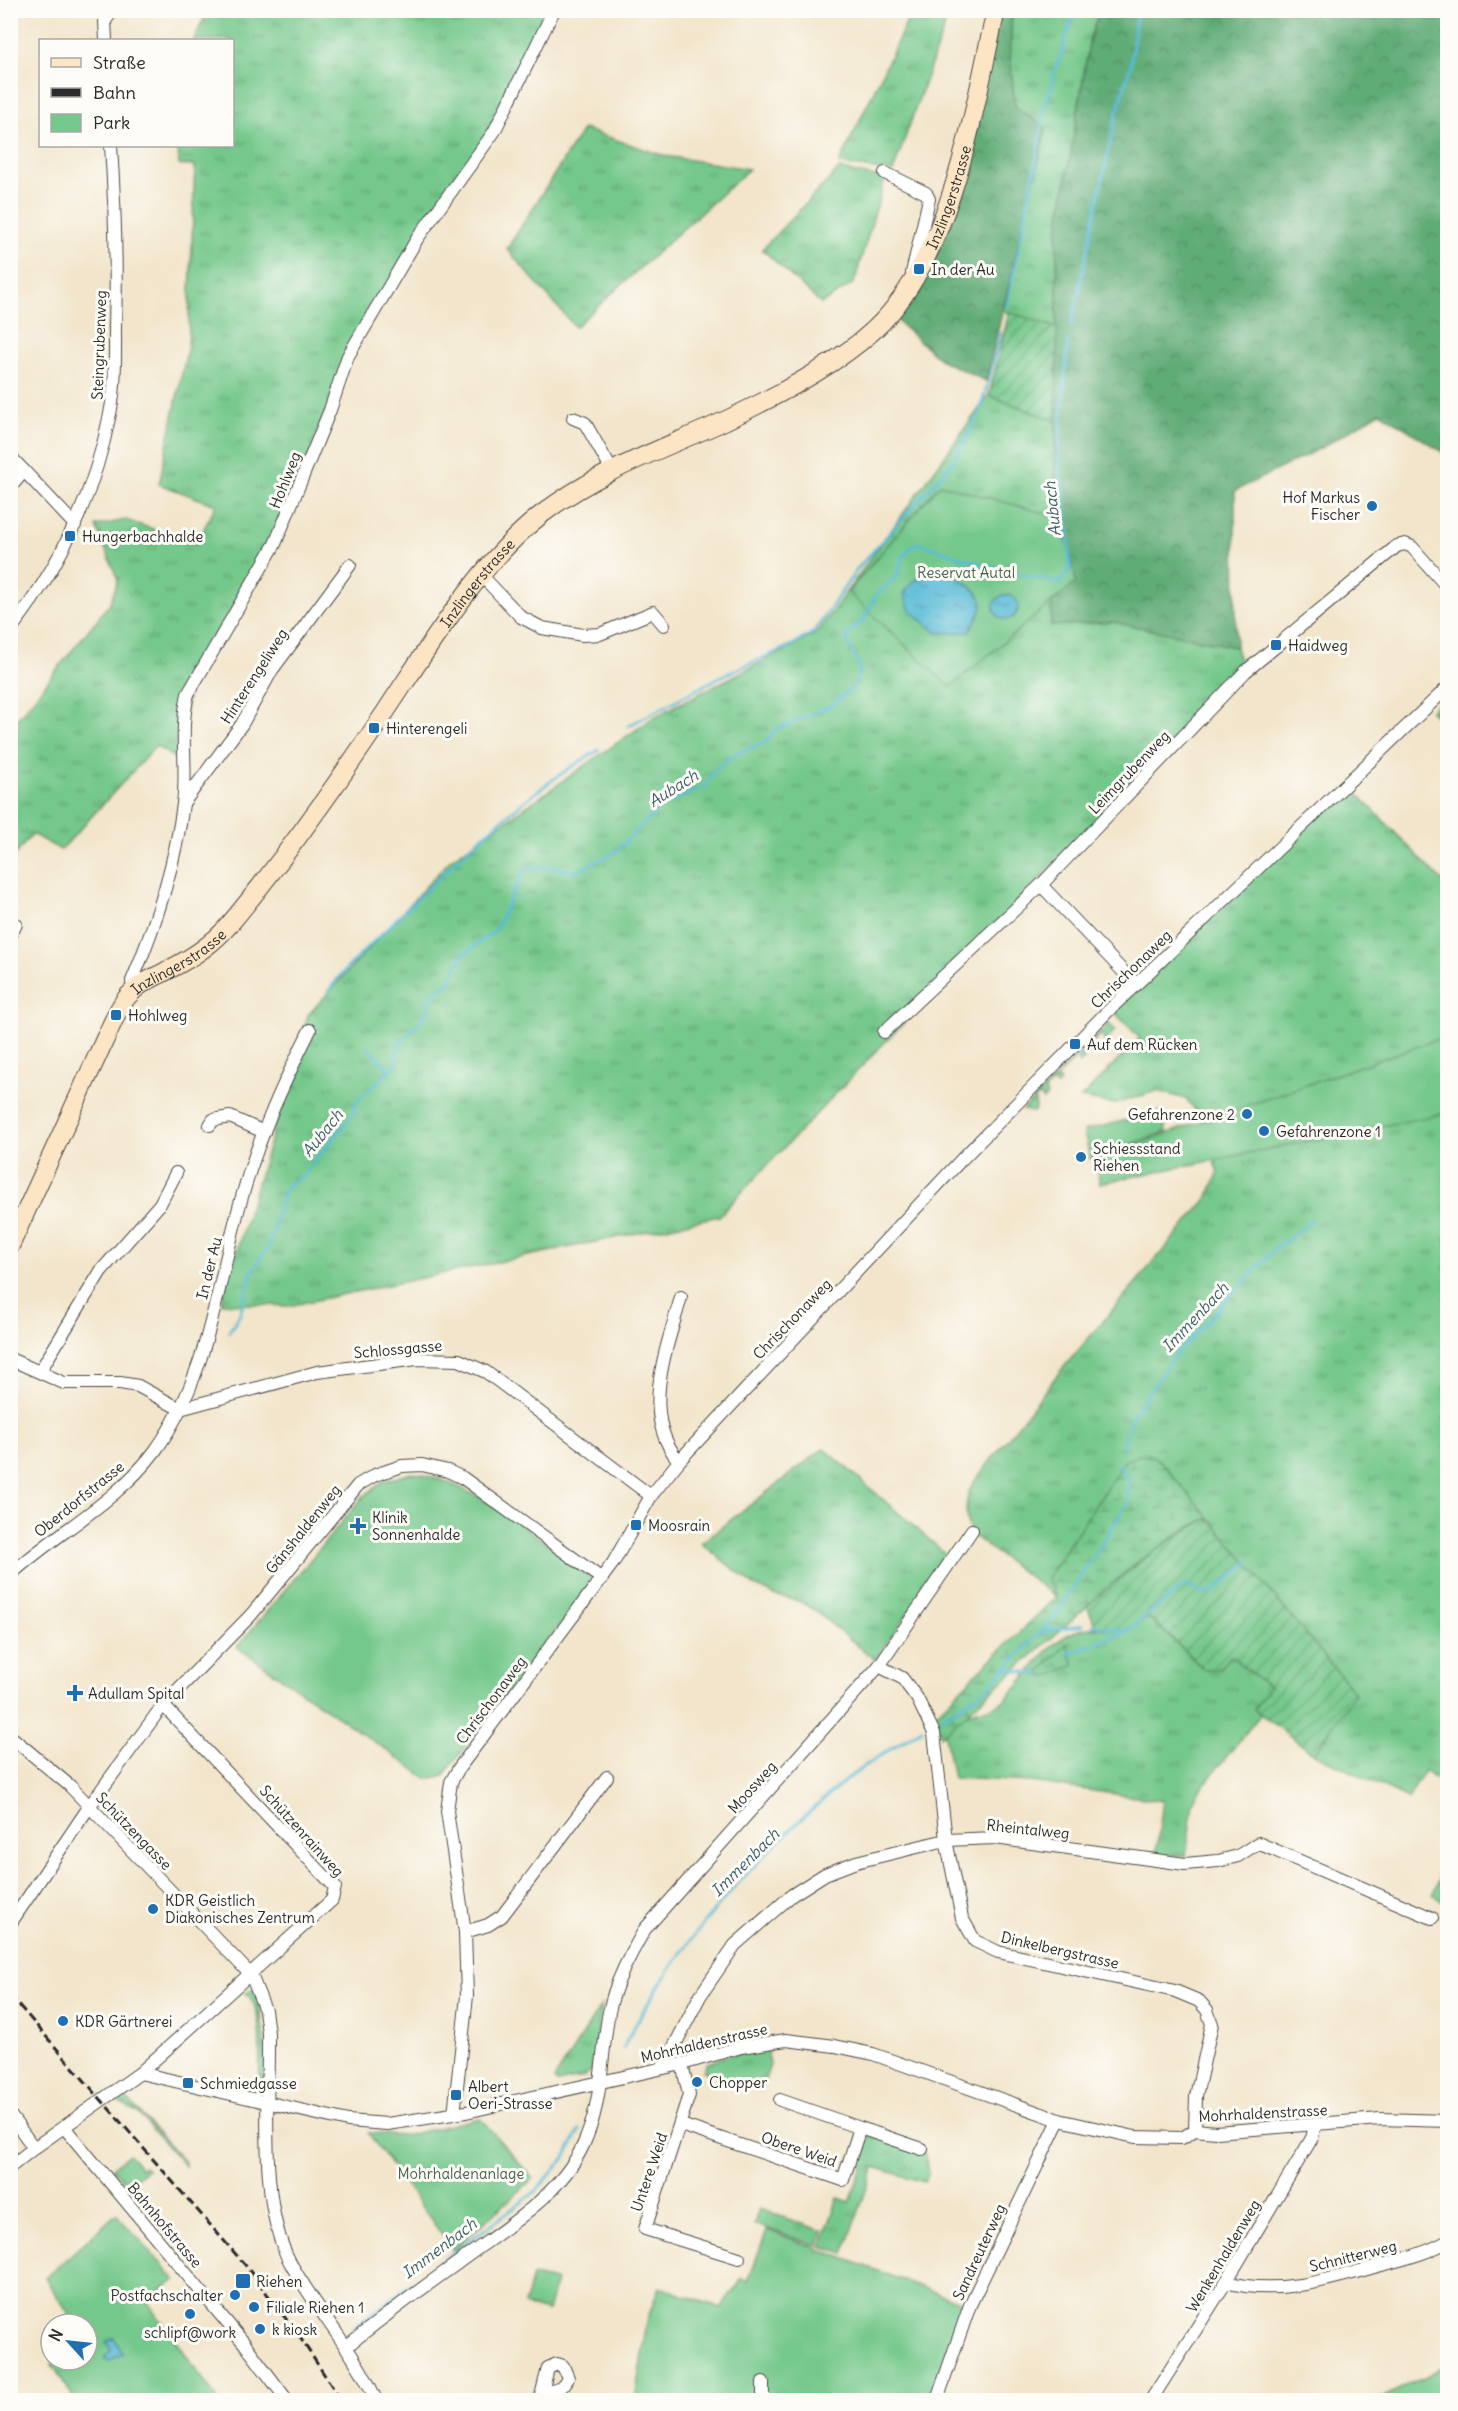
<svg xmlns="http://www.w3.org/2000/svg" width="1458" height="2411" viewBox="0 0 1458 2411" font-family="Delius,sans-serif">
<defs>
<pattern id="grass-tufts" width="24" height="20" patternUnits="userSpaceOnUse" patternTransform="scale(1.5)"><rect width="24" height="20" fill="#75c88b"/><path d="M3 7l-1-3M5 7V3M7 7l1-3M15 17l-1-3M17 17v-4M19 17l1-3" fill="none" stroke="#60a372"/></pattern>
<pattern id="forest-crowns" width="20" height="18" patternUnits="userSpaceOnUse" patternTransform="scale(1.5)"><rect width="20" height="18" fill="#60ac77"/><path d="M2 6a3 3 0 1 1 6 0M12 15a3 3 0 1 1 6 0" fill="none" stroke="#4f8c62"/></pattern>
<pattern id="wetland-marsh" width="20" height="14" patternUnits="userSpaceOnUse" patternTransform="scale(1.5)"><rect width="20" height="14" fill="#75c88b"/><path d="M1 5h8M5 5V1M11 12h8M15 12V8" fill="none" stroke="#60a372"/></pattern>
<pattern id="garden-furrows" width="10" height="10" patternUnits="userSpaceOnUse" patternTransform="scale(1.5)"><rect width="10" height="10" fill="#75c88b"/><path d="M-1 1l2-2M0 10L10 0M9 11l2-2" fill="none" stroke="#60a372"/></pattern>
<pattern id="water-ripples" width="26" height="14" patternUnits="userSpaceOnUse" patternTransform="scale(1.5)"><rect width="26" height="14" fill="#59bbd7"/><path d="M2 4q2-2 4 0t4 0M15 11q2-2 4 0t4 0" fill="none" stroke="#4a98af"/></pattern>
</defs>
<rect width="100%" height="100%" fill="#fdfcf7"/>
<filter id="ink" filterUnits="userSpaceOnUse"><feTurbulence type="fractalNoise" baseFrequency=".0167" numOctaves="2"/><feDisplacementMap in="SourceGraphic" scale="12" xChannelSelector="R" yChannelSelector="G"/><feConvolveMatrix kernelMatrix="1 2 1 2 8 2 1 2 1" color-interpolation-filters="sRGB"/></filter>
<filter id="wash" filterUnits="userSpaceOnUse"><feTurbulence type="fractalNoise" baseFrequency=".008" numOctaves="4" result="noise"/><feDisplacementMap in="SourceGraphic" scale="24" xChannelSelector="R" yChannelSelector="G"/><feGaussianBlur stdDeviation="1.35" result="paint"/><feColorMatrix in="noise" values="0 0 0 0 0 0 0 0 0 0 0 0 0 0 0 0 0 1.4 0 .05"/><feComposite in="paint" operator="in"/></filter>
<g filter="url(#wash)">
<rect width="100%" height="100%" fill="#f2e5cb"/>
<!-- grass -->
<g fill="url(#grass-tufts)" stroke="#507a5b" stroke-width="1.5">
<polygon points="207,11 551,11 492,130 353,341 285,517 189,688 179,761 156,746 61,850 32,834 11,860 11,727 110,603 118,580 96,526 126,520 196,544 216,505 159,484 188,345 195,165 179,165 178,146 232,146 232,40 194,40"/>
<polygon points="912,11 950,11 893,172 839,164"/>
<polygon points="1012,11 1099,11 1090,38 1057,236 1057,328 1003,311 1046,128 1015,106 1010,57"/>
<polygon points="583,129 665,156 749,169 575,327 507,249"/>
<polygon points="839,169 885,179 854,283 821,304 762,249"/>
<polygon points="989,395 1056,421 1051,626 1113,622 1236,647 1242,668 719,1216 288,1306 221,1303 308,1015 451,859 656,716 816,634"/>
<polygon points="1447,695 1447,730 1431,710"/>
<path d="M1350 786 1447 886V1787L1424 1771 1408 1799 1314 1754 1354 1692 1160 1461 1145 1453 1125 1461 1047 1578 1056 1597 972 1535C964 1521 964 1497 974 1482L1058 1374 1207 1199 1218 1174 1199 1114 1186 1099 1157 1091 1114 1104 1081 1098 1140 1038 1111 1009Z"/>
<polygon points="1109,1024 1115,1030 1105,1042 1102,1034 1082,1052 1084,1059 1079,1063 1077,1057 1058,1076 1060,1083 1056,1086 1054,1081 1045,1090 1047,1096 1043,1100 1040,1095 1035,1100 1036,1109 1033,1112 1023,1110"/>
<polygon points="824,1448 948,1556 875,1660 813,1609 799,1601 777,1596 755,1586 701,1543"/>
<path d="M1148 1617 1205 1670 1231 1656 1269 1687 1261 1714 1198 1792 1193 1803 1186 1856 1156 1854 1163 1801 1032 1782 953 1778 943 1725C954 1721 966 1713 977 1710 988 1708 994 1708 1003 1701 1032 1677 1049 1631 1090 1628 1102 1627 1116 1630 1127 1631Z"/>
<polygon points="1447,1860 1448,1904 1447,1904 1433,1894"/>
<path d="M253 1989 258 1990 269 2081 254 2093H251L259 2084 260 2078C258 2055 265 2008 246 1993Z"/>
<polygon points="602,2004 592,2070 583,2077 558,2083 554,2080"/>
<polygon points="767,2049 770,2065 761,2091 703,2071 707,2063 732,2054"/>
<polygon points="126,2098 185,2162 185,2166 137,2112 118,2102"/>
<polygon points="866,2133 924,2153 929,2173 924,2182 874,2167 844,2254 821,2246 838,2198 850,2202 863,2164 857,2161"/>
<polygon points="759,2209 823,2231 818,2246 754,2224"/>
</g>
<!-- forest -->
<g fill="url(#forest-crowns)" stroke="#466c51" stroke-width="1.5">
<polygon points="1012,11 1010,57 1015,106 1046,128 986,381 941,360 896,320 920,291 933,265 951,208 1000,13"/>
<polygon points="1099,11 1447,11 1447,455 1380,412 1321,448 1235,491 1236,647 1113,622 1051,626 1056,421 1057,236 1090,38"/>
</g>
<!-- wetland -->
<g fill="url(#wetland-marsh)" stroke="#507a5b" stroke-width="1.5">
<polygon points="1145,1453 1160,1461 1209,1518 1186,1529 1136,1563 941,1736 934,1715 1056,1597 1047,1578 1125,1461"/>
<polygon points="1067,1644 1074,1665 1047,1677 1036,1675"/>
</g>
<!-- park -->
<g fill="#75c88b" stroke="#507a5b" stroke-width="1.5">
<polygon points="940,484 1061,518 1076,582 950,687 848,592"/>
<polygon points="1447,1036 1447,1113 1100,1183 1094,1159"/>
<polygon points="1162,1111 1166,1132 1090,1159 1084,1131"/>
<path d="M411 1473C472 1478 545 1544 595 1580L443 1776 428 1779 237 1647 363 1497 384 1481Z"/>
<polygon points="480,2118 533,2179 453,2250 368,2133 407,2135"/>
<polygon points="129,2154 141,2168 144,2166 147,2169 128,2185 112,2168"/>
<polygon points="116,2214 176,2280 146,2300 218,2400 75,2400 52,2364 56,2360 87,2360 87,2324 76,2324 45,2278"/>
<path d="M767 2230 970 2305 937 2400H635L647 2321 659 2287 722 2308C727 2295 735 2291 742 2279L748 2281Z"/>
<polygon points="532,2276 556,2281 548,2311 524,2305"/>
<polygon points="1447,2365 1447,2400 1378,2400"/>
</g>
<!-- garden -->
<g fill="url(#garden-furrows)" stroke="#507a5b" stroke-width="1.5">
<polygon points="1009,312 1057,328 1056,421 989,395"/>
<path d="M1209 1518 1355 1693 1314 1754 1254 1709 1269 1687 1231 1656 1220 1669 1205 1670 1149 1617 1127 1630 1097 1628 1087 1606C1125 1572 1163 1541 1209 1518Z"/>
</g>
<!-- water -->
<g fill="url(#water-ripples)" stroke="#427381" stroke-width="1.5">
<path d="M942 569C955 576 984 589 982 607 981 615 973 625 969 632L937 633 910 610 904 594C913 580 926 570 942 569Z"/>
<circle cx="1006" cy="607" r="12"/>
<polygon points="114,2338 123,2353 109,2361 104,2358 111,2350 106,2342"/>
</g>
<g fill="none" stroke-linecap="round" stroke-linejoin="round">
<!-- stream -->
<g stroke="#59bbd7" stroke-width="3">
<path d="M1007 306C1012 281 1048 118 1042 109L1047 105C1047 94 1055 85 1053 74 1064 55 1065 30 1077 10"/>
<polyline points="1071,327 1116,116 1131,64 1137,10"/>
<polyline points="628,726 722,676 796,643 814,632 858,568 953,462 980,412 1001,333"/>
<path d="M327 993C345 967 371 945 393 923 456 860 521 795 599 750"/>
<polyline points="368,1047 390,1071"/>
<polyline points="229,1332 240,1314 253,1269 268,1248 283,1195 289,1184 302,1177 355,1112 356,1102 392,1069 396,1063 399,1044 426,1015 429,1003 437,990 449,983 462,956 495,931 523,872 531,868 546,867 577,871 616,852 659,808 706,786 715,770 737,753 766,742 775,730 832,705 853,687 860,672 858,661 847,642 848,633 864,620 876,595 898,575 903,557 914,544 921,544 987,566 1060,583 1070,569 1068,528 1058,458 1068,340"/>
<polyline points="1122,1448 1133,1415 1171,1360 1276,1248 1312,1221"/>
<polyline points="1093,1625 1126,1631"/>
<polyline points="1041,1632 1083,1625"/>
<polyline points="1068,1654 1128,1631 1185,1585 1204,1594 1213,1592 1249,1562"/>
<polyline points="1006,1669 1040,1674"/>
<polyline points="939,1720 986,1689 1054,1618 1128,1503 1129,1482 1119,1465"/>
<path d="M623 2048C677 1943 750 1862 839 1786 864 1764 895 1747 922 1729"/>
<polyline points="353,2328 535,2192 564,2159 580,2130"/>
</g>
</g>
</g>
<g filter="url(#ink)">
<g fill="none" stroke-linecap="round" stroke-linejoin="round">
<defs>
<g id="street">
<polyline points="106,40 105,21 113,10"/>
<polyline points="885,173 926,193 929,199 912,273"/>
<polyline points="573,418 585,423 611,469"/>
<polyline points="10,456 75,525"/>
<polyline points="10,488 24,471"/>
<polyline points="482,576 521,617 542,628 583,635 600,634 653,612 664,625"/>
<path d="M10 630C61 566 94 494 110 414 116 385 115 356 115 327 117 266 115 206 111 146"/>
<polyline points="184,802 242,724 272,670 350,565"/>
<polyline points="1041,885 1136,985"/>
<polyline points="10,937 16,924"/>
<path d="M133 991 132 981C156 924 175 866 183 804 188 767 179 731 188 694L275 544 330 410 348 356 417 239 494 132 554 10"/>
<polyline points="884,1032 1041,885 1245,672 1397,546 1405,544 1412,547 1448,588"/>
<polyline points="210,1125 213,1120 230,1117 264,1132"/>
<polyline points="10,1359 64,1383 120,1383 138,1386 180,1409"/>
<polyline points="40,1371 101,1271 160,1204 176,1173"/>
<polyline points="180,1409 317,1372 417,1359 459,1360 486,1372 651,1496"/>
<path d="M679 1461C639 1414 667 1349 681 1297"/>
<path d="M10 1575C57 1532 117 1502 155 1451 211 1374 217 1278 244 1190 260 1134 284 1082 310 1030"/>
<polyline points="879,1666 902,1678 917,1698 934,1733 946,1840 962,1918 975,1941 998,1952 1175,1991 1199,2001 1207,2010 1212,2024 1196,2096 1195,2130"/>
<path d="M10 1736 70 1786 251 1975 265 2010 268 2033C269 2099 258 2206 291 2264 317 2311 354 2350 376 2400"/>
<polyline points="10,1924 89,1807 163,1705 251,1615 358,1485 375,1475 402,1466 422,1465 448,1471 463,1478 602,1579"/>
<polyline points="465,1932 488,1925 502,1916 607,1777"/>
<polyline points="682,2064 689,2095 645,2229 739,2258"/>
<polyline points="663,2068 700,1996 735,1945 792,1895 825,1874 856,1862 946,1840 995,1838 1185,1864 1218,1861 1238,1856 1258,1843 1432,1918"/>
<polyline points="140,2073 348,2121 387,2124 466,2112 682,2064 741,2047 786,2040 835,2046 873,2054 1059,2120 1135,2137 1182,2138 1195,2130 1216,2132 1380,2119 1448,2121"/>
<polyline points="454,2114 467,1996 465,1932 447,1811 451,1782 459,1768 613,1563 651,1496 679,1461 962,1159 1106,1013 1448,687"/>
<polyline points="10,2115 34,2148"/>
<polyline points="681,2125 843,2180 860,2128 780,2100"/>
<polyline points="64,2127 244,2343 287,2400"/>
<polyline points="860,2128 922,2149"/>
<polyline points="10,2167 34,2148 140,2073 332,1900 335,1887 163,1705"/>
<path d="M1226 2282C1276 2296 1330 2280 1378 2266 1402 2259 1426 2254 1448 2241"/>
<path d="M347 2346C383 2317 421 2289 459 2262 506 2227 566 2193 587 2136 603 2096 601 2053 609 2012 615 1982 630 1955 645 1929L879 1666 972 1530"/>
<polyline points="763,2382 763,2400"/>
<path d="M540 2400 548 2368 557 2364 563 2366 568 2378C563 2390 554 2391 542 2393"/>
<polyline points="937,2400 970,2305 1059,2120"/>
<polyline points="1151,2400 1226,2282 1312,2138 1315,2125"/>
</g>
<g id="secondary">
<path id="s1" d="M10 1246 116 1015C120 1007 125 998 132 992 141 982 156 977 168 970 190 959 213 944 229 925 286 857 337 784 386 711 430 645 480 562 542 514 596 472 660 450 722 422 771 399 845 361 882 322 953 248 974 108 996 10"/>
</g>
</defs>
<!-- street casing -->
<use href="#street" stroke="#494743" stroke-width="14"/>
<!-- secondary casing -->
<use href="#secondary" stroke="#494743" stroke-width="20"/>
<!-- street -->
<use href="#street" stroke="#fff" stroke-width="12"/>
<!-- secondary -->
<use href="#secondary" stroke="#fce5c4" stroke-width="18"/>
<!-- rail -->
<polyline stroke="#2b2b2b" stroke-width="3" stroke-dasharray="9 4.5" stroke-linecap="butt" points="10,1995 246,2266 299,2336 341,2400"/>
</g>
</g>
<!-- markers -->
<g fill="#1f6fb2" stroke="#fdfcf7" stroke-width="2">
<rect x="913" y="263" width="12" height="12" rx="3"/>
<circle cx="1372" cy="506" r="6"/>
<rect x="64" y="530" width="12" height="12" rx="3"/>
<rect x="1270" y="639" width="12" height="12" rx="3"/>
<rect x="368" y="722" width="12" height="12" rx="3"/>
<rect x="110" y="1009" width="12" height="12" rx="3"/>
<rect x="1069" y="1038" width="12" height="12" rx="3"/>
<circle cx="1247" cy="1114" r="6"/>
<circle cx="1264" cy="1131" r="6"/>
<circle cx="1081" cy="1157" r="6"/>
<rect x="630" y="1519" width="12" height="12" rx="3"/>
<path d="M355 1517h6v6h6v6h-6v6h-6v-6h-6v-6h6z"/>
<path d="M72 1684h6v6h6v6h-6v6h-6v-6h-6v-6h6z"/>
<circle cx="153" cy="1909" r="6"/>
<circle cx="63" cy="2021" r="6"/>
<circle cx="697" cy="2082" r="6"/>
<rect x="182" y="2077" width="12" height="12" rx="3"/>
<rect x="450" y="2089" width="12" height="12" rx="3"/>
<rect x="235" y="2273" width="16" height="16" rx="3"/>
<circle cx="235" cy="2295" r="6"/>
<circle cx="254" cy="2307" r="6"/>
<circle cx="190" cy="2314" r="6"/>
<circle cx="260" cy="2329" r="6"/>
</g>
<g text-anchor="middle" dominant-baseline="central" stroke-width="6" stroke-linejoin="round" paint-order="stroke">
<!-- street labels -->
<g font-size="15" fill="#2b2b2b" stroke="#fdfcf7">
<text stroke="none"><textPath href="#s1" startOffset="1454">Inzlingerstrasse</textPath></text>
<text transform="translate(99 345) rotate(-88)">Steingrubenweg</text>
<text transform="translate(285 480) rotate(-68)">Hohlweg</text>
<text stroke="none"><textPath href="#s1" startOffset="824">Inzlingerstrasse</textPath></text>
<text transform="translate(254 676) rotate(-57)">Hinterengeliweg</text>
<text transform="translate(1129 772) rotate(-46)">Leimgrubenweg</text>
<text stroke="none"><textPath href="#s1" startOffset="338">Inzlingerstrasse</textPath></text>
<text transform="translate(1131 969) rotate(-44)">Chrischonaweg</text>
<text transform="translate(209 1268) rotate(-76)">In der Au</text>
<text transform="translate(792 1319) rotate(-46)">Chrischonaweg</text>
<text transform="translate(398 1349) rotate(-5)">Schlossgasse</text>
<text transform="translate(79 1499) rotate(-39)">Oberdorfstrasse</text>
<text transform="translate(303 1529) rotate(-51)">Gänshaldenweg</text>
<text transform="translate(491 1700) rotate(-53)">Chrischonaweg</text>
<text transform="translate(752 1787) rotate(-48)">Moosweg</text>
<text transform="translate(1028 1829) rotate(6)">Rheintalweg</text>
<text transform="translate(134 1831) rotate(46)">Schützengasse</text>
<text transform="translate(302 1831) rotate(48)">Schützenrainweg</text>
<text transform="translate(1060 1950) rotate(13)">Dinkelbergstrasse</text>
<text transform="translate(704 2043) rotate(-13)">Mohrhaldenstrasse</text>
<text transform="translate(1263 2113) rotate(-3)">Mohrhaldenstrasse</text>
<text transform="translate(799 2149) rotate(19)">Obere Weid</text>
<text transform="translate(649 2172) rotate(-71)">Untere Weid</text>
<text transform="translate(165 2225) rotate(50)">Bahnhofstrasse</text>
<text transform="translate(979 2252) rotate(-65)">Sandreuterweg</text>
<text transform="translate(1223 2256) rotate(-59)">Wenkenhaldenweg</text>
<text transform="translate(1353 2256) rotate(-14)">Schnitterweg</text>
</g>
<!-- poi labels -->
<g font-size="15" fill="#2b2b2b" stroke="#fdfcf7" text-anchor="start">
<text x="931" y="269">In der Au</text>
<text x="1360" y="497" text-anchor="end">Hof Markus<tspan x="1360" dy="17">Fischer</tspan></text>
<text x="82" y="536">Hungerbachhalde</text>
<text x="1288" y="645">Haidweg</text>
<text x="386" y="728">Hinterengeli</text>
<text x="128" y="1015">Hohlweg</text>
<text x="1087" y="1044">Auf dem Rücken</text>
<text x="1235" y="1114" text-anchor="end">Gefahrenzone 2</text>
<text x="1276" y="1131">Gefahrenzone 1</text>
<text x="1093" y="1148">Schiessstand<tspan x="1093" dy="17">Riehen</tspan></text>
<text x="372" y="1517">Klinik<tspan x="372" dy="17">Sonnenhalde</tspan></text>
<text x="648" y="1525">Moosrain</text>
<text x="88" y="1693">Adullam Spital</text>
<text x="165" y="1900">KDR Geistlich<tspan x="165" dy="17">Diakonisches Zentrum</tspan></text>
<text x="75" y="2021">KDR Gärtnerei</text>
<text x="709" y="2082">Chopper</text>
<text x="200" y="2083">Schmiedgasse</text>
<text x="468" y="2086">Albert<tspan x="468" dy="17">Oeri-Strasse</tspan></text>
<text x="256" y="2281">Riehen</text>
<text x="223" y="2295" text-anchor="end">Postfachschalter</text>
<text x="266" y="2307">Filiale Riehen 1</text>
<text x="272" y="2329">k kiosk</text>
<text x="190" y="2332" text-anchor="middle">schlipf@work</text>
</g>
<!-- park labels -->
<g font-size="15" fill="#45624d" stroke="#fdfcf7">
<text x="966" y="572">Reservat Autal</text>
<text x="461" y="2173">Mohrhaldenanlage</text>
</g>
<!-- water labels -->
<g font-size="16" font-style="italic" fill="#3b5d67" stroke="#fdfcf7">
<text transform="translate(1052 509) rotate(-96)">Aubach</text>
<text transform="translate(673 788) rotate(-32)">Aubach</text>
<text transform="translate(322 1133) rotate(-51)">Aubach</text>
<text transform="translate(1195 1317) rotate(-47)">Immenbach</text>
<text transform="translate(745 1862) rotate(-45)">Immenbach</text>
<text transform="translate(439 2248) rotate(-37)">Immenbach</text>
</g>
</g>
<!-- margin -->
<rect width="1458" height="2411" fill="none" stroke="#fdfcf7" stroke-width="36"/>
<!-- legend -->
<rect x="39" y="39" width="195" height="108" fill="#fdfcf7" stroke="#a9a8a5" stroke-width="1.5"/>
<rect x="51" y="58" width="30" height="9" fill="#fce5c4" stroke="#a9a8a5" stroke-width="1.5"/>
<text x="93" y="69" font-size="18" fill="#2b2b2b">Straße</text>
<rect x="51" y="88" width="30" height="9" fill="#2b2b2b" stroke="#a9a8a5" stroke-width="1.5"/>
<text x="93" y="99" font-size="18" fill="#2b2b2b">Bahn</text>
<rect x="51" y="114" width="30" height="18" fill="#75c88b" stroke="#a9a8a5" stroke-width="1.5"/>
<text x="93" y="129" font-size="18" fill="#2b2b2b">Park</text>
<!-- north arrow -->
<g transform="translate(69 2342) rotate(297)"><circle r="28" fill="#fdfcf7" stroke="#a9a8a5" stroke-width="1.5"/>
<path d="M0-4.5L10 22L0 15L-10 22Z" fill="#1f6fb2"/>
<text y="-9" font-size="16" font-weight="bold" text-anchor="middle" fill="#2b2b2b">N</text>
</g>
</svg>
